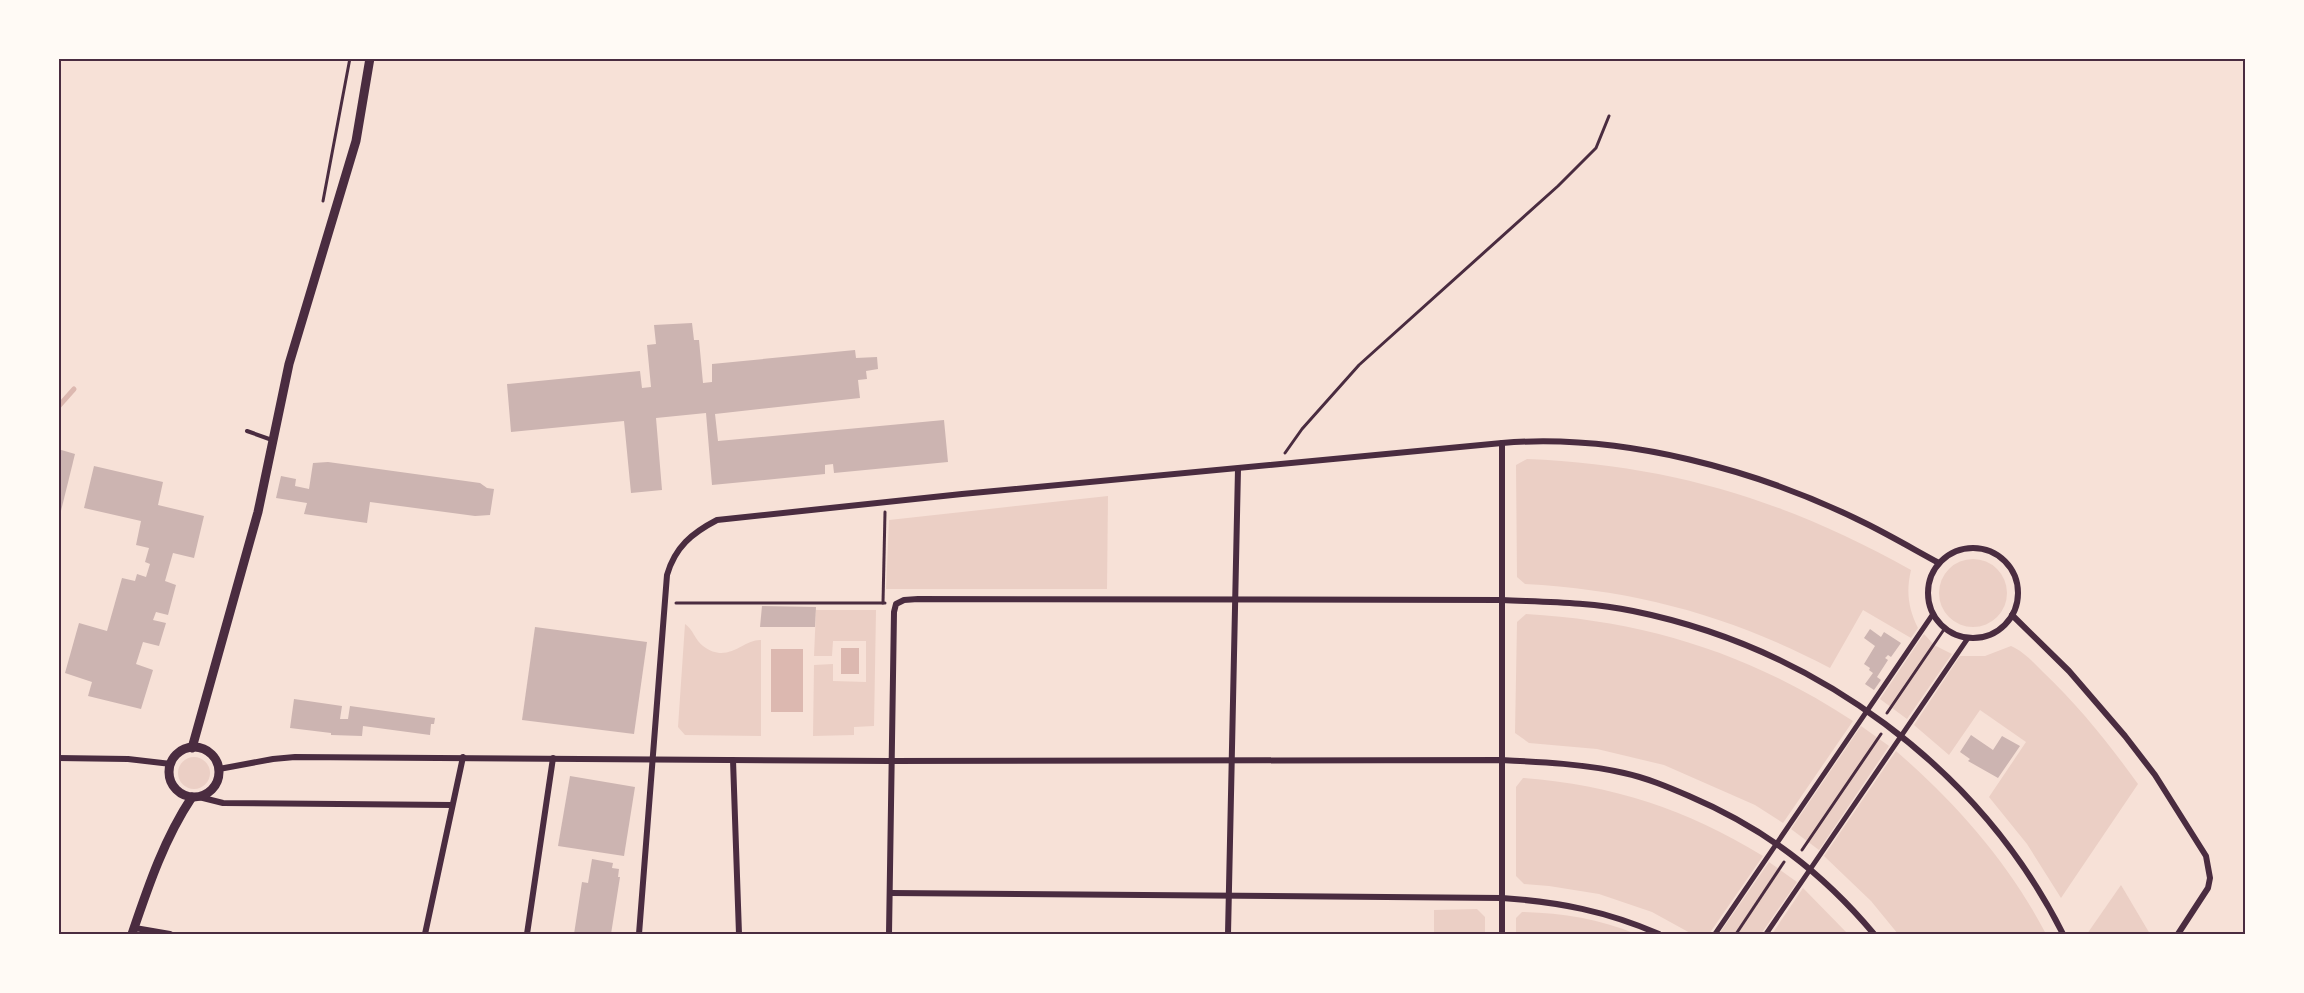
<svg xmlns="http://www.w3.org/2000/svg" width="2304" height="993" viewBox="0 0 2304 993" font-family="Cabin,sans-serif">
<rect width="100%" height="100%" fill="#f7e1d7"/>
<!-- green -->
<g fill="#ebcfc5">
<path d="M1527 459C1670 465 1786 500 1911 570 1906 591 1908 608 1918 628L1911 638 1863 610 1830 668C1731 616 1636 590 1525 584L1517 577 1516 465Z"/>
<polygon points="1108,496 1107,589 886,589 889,520"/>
<circle cx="1973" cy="593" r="34"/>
<polygon points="816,610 876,610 874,726 854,727 854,735 813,736 814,665 833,664 833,681 866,682 866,641 833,641 832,656 814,656"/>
<path d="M1526 614C1647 621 1751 654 1853 721L1783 823 1755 805 1664 765 1597 749 1529 743 1515 733 1517 622Z"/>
<path d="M685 624C693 629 695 640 703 646 728 665 743 639 761 640V736L685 735 678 727Z"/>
<polygon points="1924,634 1934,645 1952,654 1907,719 1880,699"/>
<path d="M2011 646C2023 651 2033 662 2043 672 2079 706 2109 744 2138 784L2061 898 2027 844 1989 797 2026 742 1980 710 1949 755 1914 725 1960 656H1985Z"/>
<polygon points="1861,726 1889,746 1819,850 1791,829"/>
<path d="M1896 751C1956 803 2009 863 2046 934H1898L1871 901 1824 856Z"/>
<circle cx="194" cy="773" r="16"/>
<path d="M1523 778C1612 785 1686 809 1763 856L1709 934H1692L1652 912 1599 894 1549 886 1524 884 1516 876V787Z"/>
<polygon points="1769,862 1797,882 1761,934 1719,934"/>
<polygon points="2121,885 2150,934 2087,934"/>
<polygon points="1803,888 1848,934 1772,934"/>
<polygon points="1477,909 1485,917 1485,934 1434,934 1434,910"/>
<path d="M1522 912C1562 913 1599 919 1636 934H1516V918Z"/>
</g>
<!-- water -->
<g fill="#dcb8b0">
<rect x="841" y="648" width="18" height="26"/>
<rect x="771" y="649" width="32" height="63"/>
</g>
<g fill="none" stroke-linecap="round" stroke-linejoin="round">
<!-- stream -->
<polyline stroke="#dcb8b0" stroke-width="5" points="58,407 74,389"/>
</g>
<!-- building -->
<g fill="#ccb4b1">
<polygon points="692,323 694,340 699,340 703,383 712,382 712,364 855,350 856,358 877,357 878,369 866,371 867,379 858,380 860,398 715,414 718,441 944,420 948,462 834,473 833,464 825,465 825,474 712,485 706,413 656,418 662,490 631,493 624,421 511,432 507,384 640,371 642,388 651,387 647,345 656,344 654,325"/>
<polygon points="58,449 75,454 59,519 58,519"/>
<polygon points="328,462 480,483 487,488 494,489 490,515 475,516 370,502 367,523 304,514 307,503 276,498 281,476 296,479 295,486 309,489 313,463"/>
<polygon points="94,466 163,482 158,505 204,516 194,558 173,553 165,581 176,585 168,615 156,612 153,620 166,623 159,646 143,642 136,664 153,670 141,709 88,696 92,682 65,673 79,623 107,631 122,578 135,581 137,574 146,577 150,564 145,562 149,548 136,545 141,521 84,508"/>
<polygon points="762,606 816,607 815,627 760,627"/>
<polygon points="535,627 647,642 634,734 522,720"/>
<polygon points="1870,629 1881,637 1884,632 1901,643 1891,657 1888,655 1885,658 1888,660 1877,677 1881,680 1874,690 1865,684 1873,673 1869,670 1870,668 1864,664 1875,646 1864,638"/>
<polygon points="294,699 342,706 340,719 348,719 350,706 435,718 434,724 431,724 430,735 363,726 362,736 331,735 331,733 290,728"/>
<polygon points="1971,735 1993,750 2002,736 2020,746 1998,778 1968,761 1970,759 1960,752"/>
<polygon points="570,776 635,787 624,856 558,846"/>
<polygon points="592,859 613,863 612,868 619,869 618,877 620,877 611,934 574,934 582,882 588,883"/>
</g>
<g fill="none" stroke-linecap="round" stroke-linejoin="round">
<!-- path -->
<g stroke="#4a2c40" stroke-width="3">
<polyline points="323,201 350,58"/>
<polyline points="1285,453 1302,429 1359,365 1558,186 1596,148 1609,116"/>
<polyline points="676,603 885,603"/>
<polyline points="883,603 885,512"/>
<polyline points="1887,713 1945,628"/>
<polyline points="1802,850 1881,734"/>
<polyline points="1736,934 1784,862"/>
</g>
<!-- service -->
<polyline stroke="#4a2c40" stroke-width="4" points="247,431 272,440"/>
<!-- pedestrian -->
<g stroke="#4a2c40" stroke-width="5">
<polyline points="1715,934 1933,614"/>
<polyline points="1766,934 1968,638"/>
</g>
<!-- minor -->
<g stroke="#4a2c40" stroke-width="6">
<circle cx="1973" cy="593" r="45"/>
<polyline points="2012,615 2069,671 2125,736 2155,775 2206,856 2210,878 2208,888 2178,934"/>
<polyline points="58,758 128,759 171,764"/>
<polyline points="733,760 739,934"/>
<path d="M219 769 273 759 295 757 890 761 1501 760C1543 762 1584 764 1624 773 1647 778 1668 787 1689 796 1764 828 1822 872 1874 934"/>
<polyline points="199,797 223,803 452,805"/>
<path d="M890 893 1502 898C1559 902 1606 911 1659 934"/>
<polyline points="135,928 170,934"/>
<polyline points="425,934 463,757"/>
<polyline points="527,934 553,758"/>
<path d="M639 934 667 575C675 547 692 533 717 520L962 494 1502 443C1623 433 1759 470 1867 524 1891 536 1915 550 1939 563"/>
<path d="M889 934 894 612 896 604 904 600 918 599 1502 600C1545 602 1590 602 1633 611 1815 648 1979 767 2063 934"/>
<polyline points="1228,934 1238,469"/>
<polyline points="1502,934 1502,443"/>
</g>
<!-- tertiary -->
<g stroke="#4a2c40" stroke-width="9">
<circle cx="194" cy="772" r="25"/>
<polyline points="192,748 258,512 289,364 356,141 370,58"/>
<path d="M132 934C148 887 164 839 192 797"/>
</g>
</g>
<!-- border -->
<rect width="2304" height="993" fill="none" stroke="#fffaf5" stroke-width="120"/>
<rect x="60" y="60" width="2184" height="873" fill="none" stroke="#4a2c40" stroke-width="2"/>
</svg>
